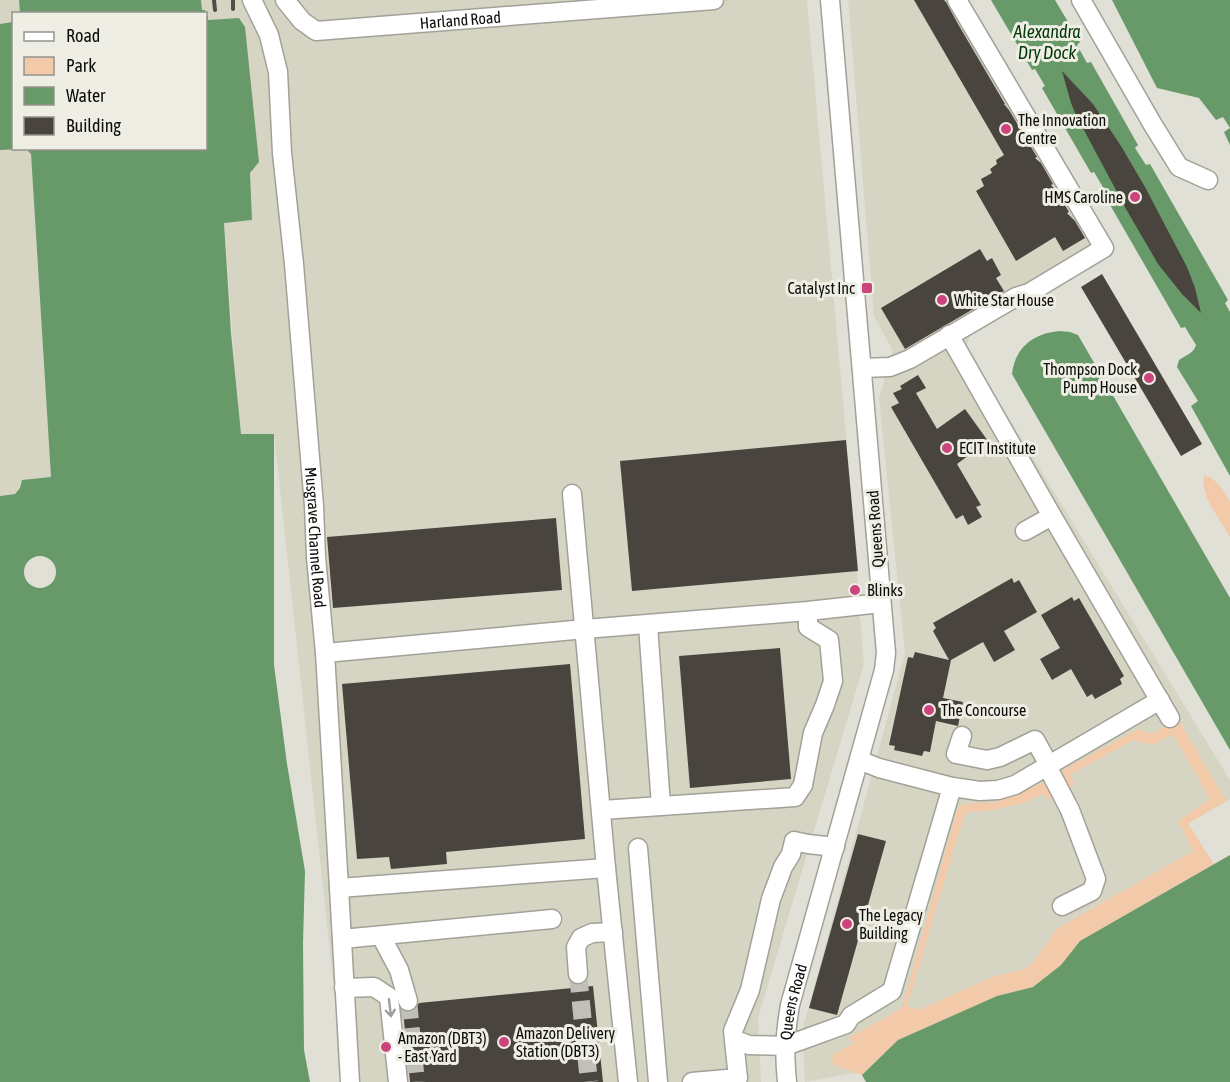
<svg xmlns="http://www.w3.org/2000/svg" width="1230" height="1082" viewBox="0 0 1230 1082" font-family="'Asap Condensed',sans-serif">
<rect width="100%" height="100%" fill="#e1e0d7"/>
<!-- built -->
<g fill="#d6d5c4">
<polygon points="0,0 807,0 844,412 864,664 758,1018 761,1082 344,1082 274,434 241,435 238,412 224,222 252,220 239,18 208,20 208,16 206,15 205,10 202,10 202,7 117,14 14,14 13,22 0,24"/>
<polygon points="848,0 962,0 1110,249 971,333 966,348 1230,780 1230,799 1188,823 1211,860 1077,937 1057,964 897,1035 860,1072 805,1082 802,1031 905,653 879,398 893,351 874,316"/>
<polygon points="26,149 31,154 51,478 23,480 20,488 15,494 0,496 0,150"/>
</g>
<!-- green -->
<g fill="#f2caa9">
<path d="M1204 475 1212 478 1222 488 1230 502V537C1221 521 1199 494 1204 475Z"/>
<polygon points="1178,719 1226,801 1188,824 1214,864 1080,941 1061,965 1033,987 997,996 898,1040 862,1075 832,1064 833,1054 853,1044 850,1037 902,1008 957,810 962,804 996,802 1017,794 1041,783 1046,784 1056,799 1049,799 1044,794 1020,804 982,812 971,811 964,816 907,1006 918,1010 995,976 1021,970 1031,965 1058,928 1193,851 1178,821 1210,799 1173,734 1153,745 1133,740 1070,775 1074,784 1069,791 1060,775 1063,770 1138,729 1152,734"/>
</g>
<!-- water -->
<g fill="#689969">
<polygon points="19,0 201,0 202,10 205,10 205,13 20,13"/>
<path d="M991 0H1055L1080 42 1077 45 1087 63 1091 62 1138 145 1135 148 1146 165 1150 164 1228 300 1225 303 1230 312V476L1191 406 1198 401 1177 367 1179 360C1185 356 1194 353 1196 345L1185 327 1181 328 1102 191 1104 189 1094 172 1091 173 1042 88 1045 86 1035 69 1032 70Z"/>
<polygon points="1112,0 1230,0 1230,145 1224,132 1230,128 1223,117 1216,120 1199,98 1157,88"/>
<polygon points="206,15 208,16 208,20 239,18 245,27 259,162 250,173 252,220 224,223 231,333 241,434 274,434 274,665 287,764 305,871 303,943 304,1050 310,1082 0,1082 0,496 15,494 20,488 22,480 51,477 31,154 26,149 0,150 0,24 13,22 14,148 206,148"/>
<path d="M1060 331 1070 332 1078 335 1230 598V750L1012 374C1015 347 1034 333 1060 331Z"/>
<polygon points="1230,855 1230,1082 866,1082 862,1075 898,1040 997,996 1033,987 1061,965 1080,941"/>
</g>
<!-- pier -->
<circle fill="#e1e0d7" cx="40" cy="572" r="16"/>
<!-- building -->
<g fill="#49453e">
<polygon points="914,0 944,0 946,2 958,24 1005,104 1004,104 1009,110 1021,130 1020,131 1025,137 1037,157 1035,158 1041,163 1053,184 1051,185 1058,193 1069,212 1067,213 1075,221 1085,238 1063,251 1055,237 1016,261 976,191 984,186 981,179 992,173 990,169 997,164 996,160 1004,155"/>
<polygon points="1062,71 1093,104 1121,146 1145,187 1187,267 1195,288 1201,313 1182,294 1158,264 1126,209 1076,115 1071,103"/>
<polygon points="980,249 987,261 992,258 1001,275 996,278 1004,291 905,349 881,308"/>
<polygon points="1102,274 1202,444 1181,456 1081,287"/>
<polygon points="918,375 926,388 916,393 937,429 965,409 988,441 957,464 981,505 976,507 982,517 968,525 963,515 956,519 891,407 899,403 893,393 902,389 900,386"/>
<polygon points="846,440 858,571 632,591 620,461"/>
<polygon points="556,518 562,590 333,608 327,537"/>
<polygon points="1012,578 1014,583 1019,580 1037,612 1004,631 1015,650 994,662 983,642 951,660 943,698 963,702 958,726 936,721 930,752 924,751 922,756 894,750 895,746 889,745 908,657 913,658 915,652 949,660 933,631 936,628 933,623"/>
<polygon points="1072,597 1074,601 1079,598 1124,676 1120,679 1122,684 1095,699 1092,694 1087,697 1071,669 1052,680 1040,659 1060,648 1041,615"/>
<polygon points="780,648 791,779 690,788 679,656"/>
<polygon points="570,664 585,839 446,852 447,864 391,869 389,857 357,859 342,684"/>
<polygon points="858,834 886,841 837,1015 809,1008"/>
<polygon points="593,986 603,1082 410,1082 403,1011 412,1012 416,1008 419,1003"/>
</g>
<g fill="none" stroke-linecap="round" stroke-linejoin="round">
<!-- minor-tunnel -->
<g stroke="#c1c0b8" stroke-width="18" stroke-dasharray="18 9" stroke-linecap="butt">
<polyline points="578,974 589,1082"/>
<polyline points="408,1001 416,1082"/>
</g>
<defs>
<g id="minor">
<path id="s1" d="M252 0 269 35 278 72 282 153 294 264 314 506 316 557 325 653 339 888 350 1082"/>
<path id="s2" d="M285 0 302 21 316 31 714 0"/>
<polyline points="1081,0 1153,125 1179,167 1208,180"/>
<polyline points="949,335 1052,516 1170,718"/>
<polyline points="862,368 890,367 910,359 1016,297 1029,293 1104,248 957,0"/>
<polyline points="572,494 606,868 628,1082"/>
<polyline points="1025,531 1052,516"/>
<polyline points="648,625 661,806"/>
<polyline points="325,653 585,629 808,611 881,603"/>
<polyline points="962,736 956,754 987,760 1000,757 1035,740 1049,765"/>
<polyline points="859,760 879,768 952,787 980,791 998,790 1015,785 1160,700"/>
<polyline points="1047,766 1070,810 1096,879 1092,891 1062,906"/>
<polyline points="602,810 795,797 803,785 813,733 825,705 833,681 829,640 808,627 808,611"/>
<polyline points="638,848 658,1082"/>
<polyline points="339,888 606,868"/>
<polyline points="381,936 399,970 408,1001"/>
<polyline points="342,939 552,919"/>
<polyline points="578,974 576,947 581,938 592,933 613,932"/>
<polyline points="344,988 374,987 389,997 398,1082"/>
<polyline points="741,1042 749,1045 785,1046 802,1040 846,1024 851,1016 892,991 952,787"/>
<polyline points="692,1082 738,1078 733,1031 750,990 771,899 783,867 791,854 794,841 808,844 835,847"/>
<path id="s3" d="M787 1082C784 1052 785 1034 790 1005L884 670 886 653 830 0"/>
</g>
</defs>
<!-- minor casing -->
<use href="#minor" stroke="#a2a198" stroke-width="21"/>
<!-- minor -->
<use href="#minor" stroke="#fff" stroke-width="18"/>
<!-- rail -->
<g stroke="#4f4e49" stroke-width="4">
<polyline points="214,0 215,10"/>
<polyline points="233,0 233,9"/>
</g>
</g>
<!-- one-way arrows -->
<defs><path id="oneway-shaft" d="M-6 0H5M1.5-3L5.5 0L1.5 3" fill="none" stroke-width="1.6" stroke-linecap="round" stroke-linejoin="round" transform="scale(1.5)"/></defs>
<use stroke="#9e9e9d" href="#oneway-shaft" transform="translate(390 1008) rotate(83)"/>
<!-- markers -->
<g fill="#cd447d" stroke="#eeeee4" stroke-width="2">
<circle cx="1006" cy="129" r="6"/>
<circle cx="1135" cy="197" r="6"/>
<rect x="861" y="282" width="12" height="12" rx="3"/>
<circle cx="942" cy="300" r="6"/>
<circle cx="1149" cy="378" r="6"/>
<circle cx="947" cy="448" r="6"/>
<circle cx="855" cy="590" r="6"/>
<circle cx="929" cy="710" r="6"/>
<circle cx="847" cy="924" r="6"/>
<circle cx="504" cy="1042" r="6"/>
<circle cx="386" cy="1047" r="6"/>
</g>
<g text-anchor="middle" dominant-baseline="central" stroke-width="6" stroke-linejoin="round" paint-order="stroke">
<!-- street labels -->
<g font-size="16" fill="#0d0c09" stroke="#eeeee4">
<text stroke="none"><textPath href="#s2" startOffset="189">Harland Road</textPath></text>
<text transform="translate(875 529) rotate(-94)">Queens Road</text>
<text stroke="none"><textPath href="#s1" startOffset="544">Musgrave Channel Road</textPath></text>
<text stroke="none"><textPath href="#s3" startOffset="81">Queens Road</textPath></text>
</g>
<!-- poi labels -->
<g font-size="16" fill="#0d0c09" stroke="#eeeee4" text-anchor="start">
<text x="1018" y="120">The Innovation<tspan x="1018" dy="18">Centre</tspan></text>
<text x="1123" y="197" text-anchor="end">HMS Caroline</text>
<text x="855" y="288" text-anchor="end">Catalyst Inc</text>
<text x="954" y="300">White Star House</text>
<text x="1137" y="369" text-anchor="end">Thompson Dock<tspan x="1137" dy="18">Pump House</tspan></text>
<text x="959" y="448">ECIT Institute</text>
<text x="867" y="590">Blinks</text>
<text x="941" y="710">The Concourse</text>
<text x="859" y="915">The Legacy<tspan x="859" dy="18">Building</tspan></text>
<text x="516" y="1033">Amazon Delivery<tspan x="516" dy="18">Station (DBT3)</tspan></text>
<text x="398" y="1038">Amazon (DBT3)<tspan x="398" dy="18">- East Yard</tspan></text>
</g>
<!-- water labels -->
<g font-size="18" font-style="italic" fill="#003606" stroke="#eeeee4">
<text x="1047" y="31">Alexandra<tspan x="1047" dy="21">Dry Dock</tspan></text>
</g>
</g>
<!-- legend -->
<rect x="12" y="12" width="195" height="138" fill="#eeeee4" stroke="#94948c" stroke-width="1.5"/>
<rect x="24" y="32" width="30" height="9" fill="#ffffff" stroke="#94948c" stroke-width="1.5"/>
<text x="66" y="42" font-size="18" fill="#0d0c09">Road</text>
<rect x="24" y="57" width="30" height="18" fill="#f2caa9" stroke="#94948c" stroke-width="1.5"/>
<text x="66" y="72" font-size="18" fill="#0d0c09">Park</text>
<rect x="24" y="87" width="30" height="18" fill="#689969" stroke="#94948c" stroke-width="1.5"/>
<text x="66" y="102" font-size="18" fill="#0d0c09">Water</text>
<rect x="24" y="117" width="30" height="18" fill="#49453e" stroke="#94948c" stroke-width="1.5"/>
<text x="66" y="132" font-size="18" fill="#0d0c09">Building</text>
</svg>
